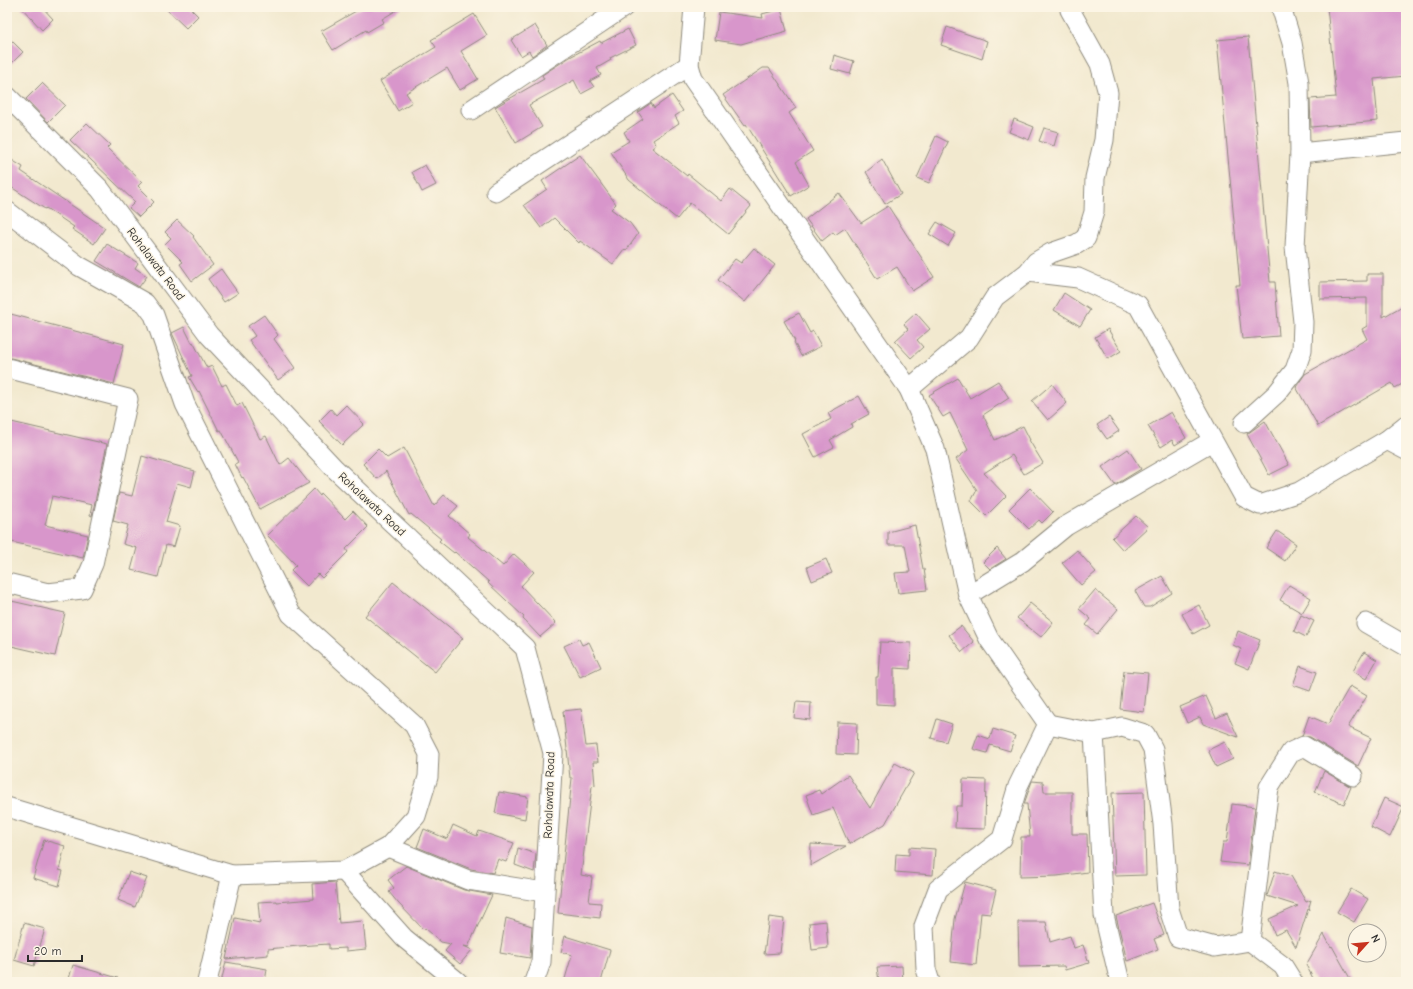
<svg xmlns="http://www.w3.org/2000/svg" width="1413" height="989" viewBox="0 0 1413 989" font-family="'Comic Neue',sans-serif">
<rect width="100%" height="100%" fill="#fcf5e5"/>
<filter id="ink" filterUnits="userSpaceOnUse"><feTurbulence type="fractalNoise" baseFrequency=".025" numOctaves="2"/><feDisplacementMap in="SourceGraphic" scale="8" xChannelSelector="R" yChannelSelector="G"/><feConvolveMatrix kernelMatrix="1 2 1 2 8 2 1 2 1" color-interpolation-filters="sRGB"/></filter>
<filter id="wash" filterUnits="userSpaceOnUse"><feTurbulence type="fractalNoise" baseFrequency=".012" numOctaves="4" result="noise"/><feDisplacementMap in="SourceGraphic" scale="16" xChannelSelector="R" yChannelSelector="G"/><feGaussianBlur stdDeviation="0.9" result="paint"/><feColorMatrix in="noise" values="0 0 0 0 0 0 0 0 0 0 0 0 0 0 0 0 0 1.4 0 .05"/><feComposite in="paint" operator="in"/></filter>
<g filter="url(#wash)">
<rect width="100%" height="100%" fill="#f2e9cf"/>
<g id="blocks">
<!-- building -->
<g fill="#d896cb">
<polygon points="21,7 42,7 53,19 42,30"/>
<polygon points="164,7 189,7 198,16 186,28"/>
<polygon points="363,7 402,7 382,19 384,22 367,32 366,30 333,50 321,31"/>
<polygon points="1327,7 1404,7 1406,33 1406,76 1374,79 1378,121 1311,127 1310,99 1336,97"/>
<polygon points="781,9 787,31 741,44 715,40 719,12 763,18 762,14"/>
<polygon points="474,14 487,35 461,51 478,79 460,90 447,68 406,93 412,102 398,111 380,81 436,47 431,40"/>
<polygon points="535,25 547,45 532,56 529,51 521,56 511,40"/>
<polygon points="947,27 987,41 982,59 941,45"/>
<polygon points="628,29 636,45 610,58 611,60 597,68 601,75 590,81 594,87 581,94 574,80 529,105 542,127 516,143 495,107 544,79 542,75 570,57 600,41 601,43"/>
<polygon points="7,36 23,52 7,68"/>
<polygon points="1248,37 1270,282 1275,282 1279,336 1242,339 1236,285 1240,285 1217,40"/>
<polygon points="834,55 854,61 850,74 831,69"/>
<polygon points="763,68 769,68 796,108 789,113 813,151 796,162 809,185 791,196 746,124 745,126 723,95"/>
<polygon points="42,83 65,105 48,122 26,99"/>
<polygon points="672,95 683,111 675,116 679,123 653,140 656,145 652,148 687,176 688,174 721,201 730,189 751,206 728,234 690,203 677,219 629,180 611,152 629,141 624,132 643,119 638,112 651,103 654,108"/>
<polygon points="1014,119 1034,127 1029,140 1009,132"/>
<polygon points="87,123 110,145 107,148 142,182 138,186 154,202 139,217 129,208 135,202 70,140"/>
<polygon points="1044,128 1058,132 1054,146 1039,141"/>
<polygon points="936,136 948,142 929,183 917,178"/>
<polygon points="580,155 616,204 611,209 630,223 638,234 626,251 624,249 613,264 580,241 579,243 554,218 541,228 524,205 547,189 542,181"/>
<polygon points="7,157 23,167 21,171 105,228 94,244 72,229 74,227 46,208 45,209 11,187 7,192"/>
<polygon points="882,159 901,194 885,204 866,172"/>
<polygon points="425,165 436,185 422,192 412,172"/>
<polygon points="839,193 861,223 888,206 934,277 912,291 897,267 877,279 845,228 835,235 833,232 822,241 806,219"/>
<polygon points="177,220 194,236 193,237 213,265 192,281 180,264 183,262 165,244 171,238 165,232"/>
<polygon points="937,222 956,233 948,246 929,234"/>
<polygon points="107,244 138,263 135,268 147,276 139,287 96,261"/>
<polygon points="754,248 775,265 745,302 718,280 735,259 741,263"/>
<polygon points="221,269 238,293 224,302 208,279"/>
<polygon points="1367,274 1383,274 1383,317 1406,304 1406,382 1395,388 1392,383 1318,426 1296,387 1305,374 1367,339 1362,329 1367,326 1367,298 1320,299 1320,282 1367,281"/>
<polygon points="1064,293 1090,310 1080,326 1054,310"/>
<polygon points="7,313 124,344 114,384 7,357"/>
<polygon points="799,313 810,333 813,331 821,346 801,356 794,342 795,341 784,321"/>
<polygon points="916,313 930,329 917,340 923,347 911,358 895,341 908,329 904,324"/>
<polygon points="264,315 278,335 274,339 295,368 278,380 249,340 255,336 248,326"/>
<polygon points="184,327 192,343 193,342 207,368 212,366 222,386 226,384 237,406 242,403 260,439 266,436 280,465 289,458 309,483 260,509 243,477 242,478 235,464 238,462 221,430 219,431 199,391 198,392 189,377 192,376 172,333"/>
<polygon points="1108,329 1121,351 1108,359 1095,337"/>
<polygon points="958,378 970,398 998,381 1009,398 983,415 995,440 1023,426 1030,440 1029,440 1043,463 1024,474 1012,455 984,473 1006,496 986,516 971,501 977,490 956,459 968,450 950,413 943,417 929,395"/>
<polygon points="1052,384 1067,403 1048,420 1032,401"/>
<polygon points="859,396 869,414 851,424 852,427 830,440 834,447 815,457 803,434 831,419 828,413"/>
<polygon points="346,405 364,424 342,445 319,421 331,409 336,415"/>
<polygon points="1171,412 1186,438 1175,445 1172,440 1161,447 1148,426"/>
<polygon points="1109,417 1119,431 1107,439 1097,425"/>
<polygon points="7,421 107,444 92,516 90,515 92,505 52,496 45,525 88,535 83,558 7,541"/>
<polygon points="1265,421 1289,465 1269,475 1247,434"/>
<polygon points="404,448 434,506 444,495 458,506 449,516 470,534 468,537 503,566 514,554 534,572 521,586 556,623 540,637 523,619 524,617 488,583 489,582 455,552 454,553 439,541 441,539 411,514 409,515 386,471 377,479 363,464 378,449 387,458"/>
<polygon points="1128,449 1141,469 1115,485 1102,467"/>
<polygon points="142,456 195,471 191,487 177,483 166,522 180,526 174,547 166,545 158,577 131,570 137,548 123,544 128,525 113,521 119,493 132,496"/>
<polygon points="1030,488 1053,512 1042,523 1039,520 1029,529 1009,509"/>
<polygon points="314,489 320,496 321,494 345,519 353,511 368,527 346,549 348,552 322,578 318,574 307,586 291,570 296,565 267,535"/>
<polygon points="1136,516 1148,527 1123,550 1112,538"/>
<polygon points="915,525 923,569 924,569 927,590 898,593 895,573 910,572 905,545 888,545 888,532"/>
<polygon points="1277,531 1296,544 1285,561 1266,548"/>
<polygon points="997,548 1006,559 990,569 983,562"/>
<polygon points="1077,550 1096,572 1081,585 1062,563"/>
<polygon points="826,559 832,573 812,581 807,567"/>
<polygon points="1162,576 1172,593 1150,607 1144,607 1135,591"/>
<polygon points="393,582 463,638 435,672 365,616"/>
<polygon points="1289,585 1311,598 1302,613 1280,600"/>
<polygon points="1095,590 1118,609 1097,634 1086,625 1091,619 1079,609"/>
<polygon points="7,600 65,613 55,656 7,645"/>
<polygon points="1030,603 1053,622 1041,637 1017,618"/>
<polygon points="1199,605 1209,625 1193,634 1182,614"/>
<polygon points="1301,615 1314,621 1306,637 1294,631"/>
<polygon points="961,626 974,642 962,652 949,635"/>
<polygon points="1238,631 1260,640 1249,669 1235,663 1241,649 1233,645"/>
<polygon points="579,639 582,645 589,642 601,667 580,677 564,646"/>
<polygon points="880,642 911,643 910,669 894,668 894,705 876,704 876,677 878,677"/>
<polygon points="1364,652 1377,660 1366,679 1353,671"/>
<polygon points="1300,666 1317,672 1310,691 1293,685"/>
<polygon points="1124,671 1148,673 1144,712 1120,709"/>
<polygon points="1350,686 1367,696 1348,727 1371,738 1358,766 1310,737 1302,736 1309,716 1328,724"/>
<polygon points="1206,696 1216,718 1227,713 1238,737 1203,724 1200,717 1187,723 1180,707"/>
<polygon points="796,702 811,703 810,720 794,718"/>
<polygon points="581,709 586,746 596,745 598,762 593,762 595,785 592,786 581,875 592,877 589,902 601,903 600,918 558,913 572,778 570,778 563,711"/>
<polygon points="937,719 952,724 946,742 931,738"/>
<polygon points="837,722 857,723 856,755 836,754"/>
<polygon points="993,729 1015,736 1010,751 990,745 987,753 973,749 978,735 990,739"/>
<polygon points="1225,742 1233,759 1216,767 1208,750"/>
<polygon points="895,763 914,773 885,824 849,844 833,808 813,815 806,795 819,790 821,794 848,775 870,808"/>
<polygon points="1324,771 1351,787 1344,804 1315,792"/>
<polygon points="963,779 986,780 985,829 955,828 956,806 962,806"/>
<polygon points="1032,781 1043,782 1044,792 1072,792 1072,834 1087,834 1088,872 1057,876 1020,877 1021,837 1030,837 1027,804 1024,804"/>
<polygon points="499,792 528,797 525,819 495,813"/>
<polygon points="1144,792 1146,875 1115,876 1112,793"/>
<polygon points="1384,798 1404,807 1390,837 1371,827"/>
<polygon points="1232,804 1255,807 1248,865 1220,862 1223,842 1227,842"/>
<polygon points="453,825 477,836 479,831 514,843 506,862 498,859 493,873 471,869 417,847 424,829 447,839"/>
<polygon points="44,840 65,846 59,870 63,871 59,886 33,878"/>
<polygon points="811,844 846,846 810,866"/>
<polygon points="909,847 935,849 933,875 895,872 896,854 909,855"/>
<polygon points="518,848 536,854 534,872 515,865"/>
<polygon points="406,866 464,890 492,895 468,947 464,946 472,950 460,964 445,951 451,944 441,942 425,928 424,930 398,903 389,892 394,888 388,880"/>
<polygon points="1275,871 1291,876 1306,902 1311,900 1309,907 1310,910 1308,909 1296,947 1286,930 1275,935 1269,919 1298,906 1267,896"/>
<polygon points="129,872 147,878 135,907 118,900"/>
<polygon points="335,882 339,923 363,921 366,949 346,951 346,948 329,949 329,944 298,946 268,949 268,955 226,959 235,918 260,923 258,902 277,901 277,902 313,899 312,884"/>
<polygon points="965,882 996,890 990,914 981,913 976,965 951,962 955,919"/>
<polygon points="1351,889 1368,899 1354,922 1337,912"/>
<polygon points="1152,903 1164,935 1154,939 1158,949 1127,961 1116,916"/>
<polygon points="769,917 784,919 780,953 764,954"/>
<polygon points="506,918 532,926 530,958 500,953"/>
<polygon points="826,921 828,948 812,950 809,923"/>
<polygon points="1018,922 1046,922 1050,942 1070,936 1074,948 1083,945 1089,963 1065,970 1064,966 1019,967"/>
<polygon points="24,923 45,929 34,966 14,960"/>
<polygon points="1324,934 1331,947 1332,946 1352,982 1315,982 1306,965"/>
<polygon points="565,936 610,950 601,982 564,982 572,955 561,952"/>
<polygon points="226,962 267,969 265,982 221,982"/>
<polygon points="73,965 118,978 117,982 68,982"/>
<polygon points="902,966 903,982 879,982 877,967"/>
</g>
</g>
</g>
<g filter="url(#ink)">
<use href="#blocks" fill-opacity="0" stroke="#8e8a7d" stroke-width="1"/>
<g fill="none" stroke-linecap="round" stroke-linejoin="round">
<defs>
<g id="street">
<polyline points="694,7 689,65 693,79 909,389 935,449 968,595 989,639 1048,724 1018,786 1002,839 938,889 924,926 926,969 930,982"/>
<polyline points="7,96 100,189 209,335 335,469 525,648 553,753 541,962 534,982"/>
<polyline points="471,110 624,7"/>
<polyline points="1300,153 1406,142"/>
<polyline points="496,192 689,65"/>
<polyline points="7,211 79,266 145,303 154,315 185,404 291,614 414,725 429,754 428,777 416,816 388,847 344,871 232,875 7,807"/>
<polyline points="1028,272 1078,278 1138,305 1244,497 1260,505 1299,492 1387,440 1406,425"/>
<polyline points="7,368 128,399 93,564 82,589 48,593 7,583"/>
<polyline points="909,389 969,338 995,297 1028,272 1036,262 1051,253 1077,244 1086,238 1094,212 1095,178 1104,140 1108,93 1100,64 1070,10"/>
<polyline points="1244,423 1277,393 1295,370 1302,350 1303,322 1295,247 1300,153 1299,83 1292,43 1281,7"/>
<polyline points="1387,440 1406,450"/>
<polyline points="968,595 1022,562 1066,526 1212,441"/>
<polyline points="1366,623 1406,646"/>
<polyline points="1048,724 1094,733"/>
<polyline points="388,847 468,880 544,892"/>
<polyline points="344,871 404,938 458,982"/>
<polyline points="1250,941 1269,787 1291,752 1304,746 1353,776"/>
<polyline points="207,982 232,875"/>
<polyline points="1120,982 1104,915 1094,733 1122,727 1145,734 1153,749 1163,824 1169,909 1178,937 1215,947 1250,941 1283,966 1293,982"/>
</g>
</defs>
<!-- street casing -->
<use href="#street" stroke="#8e8a7d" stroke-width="21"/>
<!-- street -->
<use href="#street" stroke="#fff" stroke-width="19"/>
</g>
</g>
<g text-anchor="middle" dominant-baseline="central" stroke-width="3" stroke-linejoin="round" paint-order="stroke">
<!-- street labels -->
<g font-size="12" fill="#2b2b2b" stroke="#fcf5e5">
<text transform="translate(156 264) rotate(53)">Rohalawata Road</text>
<text transform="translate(372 504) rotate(43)">Rohalawata Road</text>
<text transform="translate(549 795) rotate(-88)">Rohalawata Road</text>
</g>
</g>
<!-- margin -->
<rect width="1413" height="989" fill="none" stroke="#fcf5e5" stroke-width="24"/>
<!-- north arrow -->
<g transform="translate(1367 943) rotate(63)"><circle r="19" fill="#fcf5e5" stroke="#a8a49b"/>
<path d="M0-3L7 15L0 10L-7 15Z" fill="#c8321e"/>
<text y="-6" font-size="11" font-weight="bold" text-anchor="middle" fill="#2b2b2b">N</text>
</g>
<!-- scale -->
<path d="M28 955v6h54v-6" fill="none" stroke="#2b2b2b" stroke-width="2"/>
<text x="34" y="955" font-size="12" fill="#2b2b2b" stroke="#fcf5e5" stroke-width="3" paint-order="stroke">20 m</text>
</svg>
